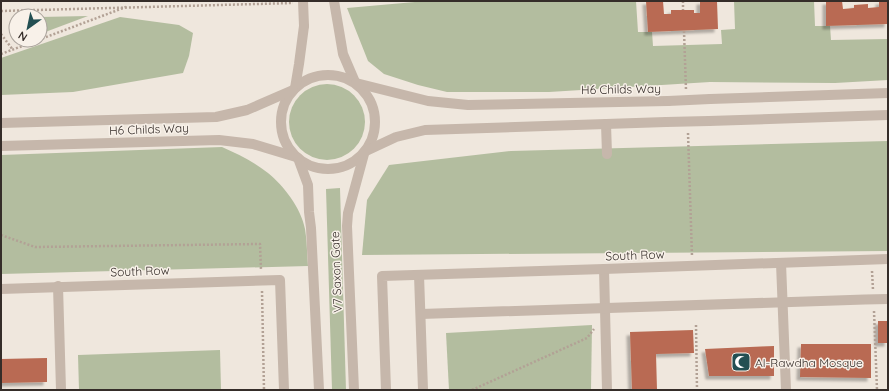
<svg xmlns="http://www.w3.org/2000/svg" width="889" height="391" viewBox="0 0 889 391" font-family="Quicksand,sans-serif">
<defs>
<filter id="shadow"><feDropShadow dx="-3.5" dy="3.5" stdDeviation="1" flood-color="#0004"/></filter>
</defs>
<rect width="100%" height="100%" fill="#efe7dd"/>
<!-- green -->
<g fill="#b3bd9f">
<polygon points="426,1 636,1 638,32 652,32 653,46 722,44 721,30 735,29 734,1 814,1 815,26 830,26 831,40 888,39 888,80 835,83 710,82 549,92 447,92 418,85 384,74 368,61 347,8"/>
<polygon points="88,16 40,34 40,17"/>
<polygon points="120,17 179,25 193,33 189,56 183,73 73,92 1,95 1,58"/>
<circle cx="327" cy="122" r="38"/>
<polygon points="888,141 888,251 362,255 367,200 389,165 511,151"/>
<path d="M222 147C238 154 254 162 268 173 284 186 301 208 305 229 307 241 307 254 308 266L1 274V155Z"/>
<polygon points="340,188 346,390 332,390 326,189"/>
<polygon points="592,325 591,390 449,390 446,333"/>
<polygon points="220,350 221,390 79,390 78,355"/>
</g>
<!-- building -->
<g fill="#b96b52" filter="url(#shadow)">
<polygon points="646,1 663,1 664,14 671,14 671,10 694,10 694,13 700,13 700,1 717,1 718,29 648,32"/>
<polygon points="826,1 842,1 843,9 854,8 854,5 868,4 868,8 879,7 879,1 888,1 888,24 826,26"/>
<rect x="878" y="321" width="10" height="22"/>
<polygon points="693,330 694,353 656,354 657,390 632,390 630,332"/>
<polygon points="801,344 871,344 871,378 800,377"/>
<polygon points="774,346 774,376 709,376 705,349"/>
<polygon points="47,358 47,382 1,383 1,359"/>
</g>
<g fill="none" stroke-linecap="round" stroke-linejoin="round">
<!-- path -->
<g stroke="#b2a195" stroke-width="2.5" stroke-dasharray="2 2" stroke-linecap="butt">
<polyline points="683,1 683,10"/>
<polyline points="1,11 293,3"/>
<polyline points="684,31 686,90"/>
<polyline points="1,34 13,50"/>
<polyline points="1,54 126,7"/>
<polyline points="688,133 692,256"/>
<polyline points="1,235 35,247 260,244 261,270"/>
<polyline points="872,271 873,290"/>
<polyline points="262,291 264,390"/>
<polyline points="874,311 877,390"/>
<polyline points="696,325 697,390"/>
<polyline points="472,390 587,338 594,329"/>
</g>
<!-- minor -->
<g stroke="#c6b7ab" stroke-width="10">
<polyline points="334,1 343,54 355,82"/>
<circle cx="328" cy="122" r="47"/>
<polyline points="356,83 428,101 468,105 668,101"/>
<polyline points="295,88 299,64 304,26"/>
<polyline points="710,99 888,93"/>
<polyline points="709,121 888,115"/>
<polyline points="1,123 216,117 247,110 293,90"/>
<polyline points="606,124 607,154"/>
<polyline points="1,146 219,140 253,144 296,157"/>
<polyline points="366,151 396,137 425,130 666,122"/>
<polyline points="298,158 308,185 309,212 311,228 319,390"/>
<polyline points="781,263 786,390"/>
<polyline points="604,269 607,390"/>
<polyline points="419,275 423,390"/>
<polyline points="58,286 61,390"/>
<polyline points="1,289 280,280 284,390"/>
<path d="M421 314C576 309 732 303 888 299"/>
<polyline points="354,390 347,226 348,213 364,154"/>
<polyline points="386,390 382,276 604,269 888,259"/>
</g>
<!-- minor-bridge -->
<g stroke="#c6b7ab" stroke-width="10">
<polyline points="303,1 304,26"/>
<polyline points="668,101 710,99"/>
<polyline points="666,122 709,121"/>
</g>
</g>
<!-- icons -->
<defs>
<symbol id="mosque-square" viewBox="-11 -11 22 22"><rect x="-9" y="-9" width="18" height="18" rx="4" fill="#234f52" stroke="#f8f1e9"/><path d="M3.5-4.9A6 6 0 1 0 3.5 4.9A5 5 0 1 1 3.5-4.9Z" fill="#fff"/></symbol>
</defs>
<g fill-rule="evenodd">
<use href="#mosque-square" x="730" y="351" width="22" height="22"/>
</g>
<g text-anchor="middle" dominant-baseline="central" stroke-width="3" stroke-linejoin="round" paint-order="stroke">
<!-- street labels -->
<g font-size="12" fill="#352d29" stroke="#f8f1e9">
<text transform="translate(621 89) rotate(-1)">H6 Childs Way</text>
<text transform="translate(149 129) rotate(-2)">H6 Childs Way</text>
<text transform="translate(635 255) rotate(-2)">South Row</text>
<text transform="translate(140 271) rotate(-2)">South Row</text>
<text transform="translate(336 272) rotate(-92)">V7 Saxon Gate</text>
</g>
<!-- poi labels -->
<g font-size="12" fill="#352d29" stroke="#f8f1e9" text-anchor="start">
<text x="755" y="362">Al-Rawdha Mosque</text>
</g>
</g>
<!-- border -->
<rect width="889" height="391" fill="none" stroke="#352d29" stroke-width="4"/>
<!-- north arrow -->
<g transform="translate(28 28) rotate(213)"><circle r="19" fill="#f8f1e9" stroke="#aaa39c"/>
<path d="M0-3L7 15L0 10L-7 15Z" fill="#234f52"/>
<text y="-6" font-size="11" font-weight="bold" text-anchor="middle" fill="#352d29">N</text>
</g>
</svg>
